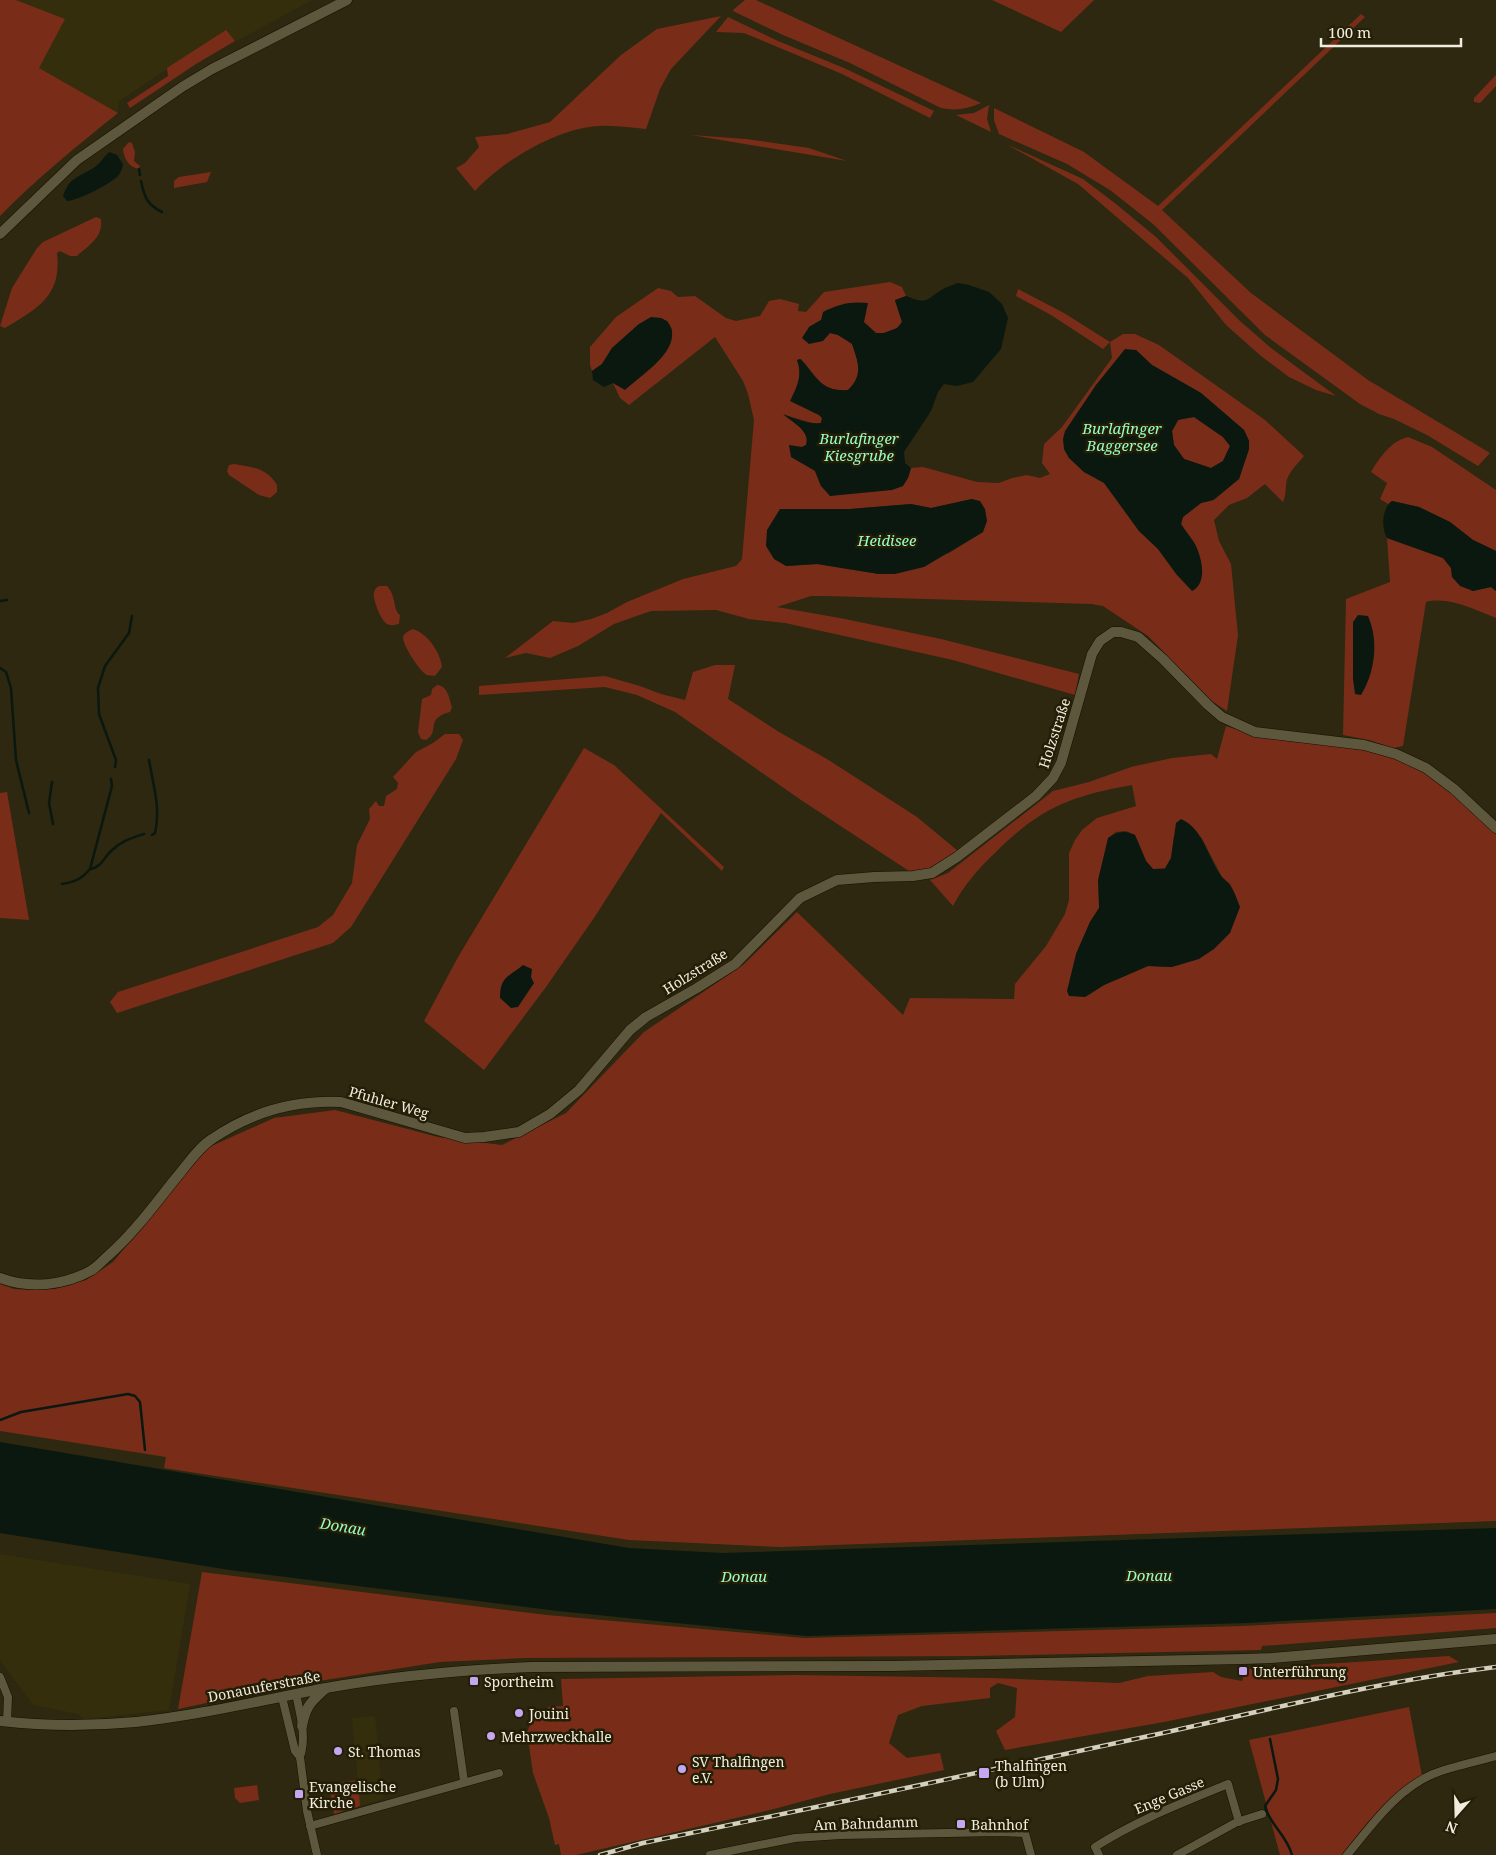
<svg xmlns="http://www.w3.org/2000/svg" width="1496" height="1855" viewBox="0 0 1496 1855" font-family="'Noto Serif',serif">
<rect width="100%" height="100%" fill="#2d280f"/>
<!-- built -->
<g fill="#352e0c">
<polygon points="16,0 312,0 239,40 235,41 225,31 119,101 118,113 39,68 65,19"/>
<polygon points="0,1554 190,1584 169,1710 84,1719 78,1714 33,1705 0,1660"/>
<polygon points="375,1716 383,1799 360,1806 352,1718"/>
</g>
<!-- green -->
<g fill="#792d19" fill-rule="evenodd">
<path d="M0 0H16L65 19 39 68 118 113C77 146 37 178 0 216Z"/>
<path d="M745 0H756L981 103C967 109 956 111 941 108L850 63 783 35 733 11 734 9Z"/>
<polygon points="992,0 1094,0 1061,32"/>
<polygon points="1361,14 1365,17 1162,210 1251,293 1368,380 1490,453 1478,466 1427,435 1394,419 1379,414 1360,404 1265,335 1153,224 1110,190 1067,164 999,134 994,120 994,108 1084,152 1158,206"/>
<path d="M721 16 671 69 660 89 646 129C631 128 615 125 600 126 559 127 502 161 475 191L456 168 465 163 479 147 475 137 507 134 550 122 621 55 657 29Z"/>
<polygon points="728,17 778,41 844,68 934,111 930,118 842,74 744,33 716,32"/>
<polygon points="226,30 235,41 196,64 130,108 127,103 168,76 167,68"/>
<polygon points="1496,75 1496,86 1480,103 1474,102 1474,98"/>
<polygon points="989,105 987,119 991,132 956,115 974,113"/>
<polygon points="691,135 746,139 809,148 847,161"/>
<path d="M129 142 132 143 135 152 134 161 140 166 139 169C129 167 124 159 123 149Z"/>
<polygon points="1006,144 1083,179 1116,204 1156,237 1240,321 1271,348 1336,396 1316,390 1289,377 1261,356 1226,325 1188,278 1078,184"/>
<polygon points="211,172 207,182 174,188 174,181 179,177"/>
<path d="M96 217 101 219C103 238 89 245 77 256H70L60 251 57 253C62 296 38 308 5 328L0 326 12 288 37 248 43 242Z"/>
<path d="M890 282 902 287 906 296 895 301 902 322 898 328 884 333H876L864 323V316L821 320 809 327 838 335 852 343C858 362 864 375 848 390 820 392 817 376 801 359L797 360C802 375 798 387 791 401L819 415 822 418 821 423 816 424 784 415C793 422 811 432 806 445L802 447 815 471 821 486 908 478 911 468 923 467 977 482 999 483 1012 478 1027 475 1040 478 1050 474 1042 463 1044 444 1062 427 1112 358 1110 342 1103 349 1051 315 1016 296 1018 289 1064 313 1110 342 1123 334H1135L1159 345 1265 420 1304 456C1298 463 1291 470 1287 479 1285 487 1287 492 1283 502L1265 484 1247 498 1229 505 1214 520 1219 541 1231 564 1238 635 1227 711 1213 702 1148 636 1103 606 1092 604 826 596H811L777 607 840 618 941 639 1079 674 1075 695 953 660 785 623 749 619 716 610 651 611 614 624 578 646 550 658 526 653 505 658 553 621 573 623 591 619 607 613 627 602 683 579 736 566 742 559 754 420 748 394 743 381 715 337 629 405 620 398 613 383 625 389C640 376 675 355 672 332 672 328 669 324 667 321L639 324 612 348 602 364 592 371 590 365V347L616 317 658 288 671 291 678 297 695 296 726 318 736 321 760 316 769 301 780 299 799 304 798 311 806 312 824 292ZM1136 350 1152 365 1201 393 1244 430 1249 441V449L1239 479 1214 500 1201 503 1183 517 1181 524 1194 543 1177 575 1158 549 1139 531 1104 482 1084 472 1069 458 1064 449 1084 405 1096 385ZM972 499 983 532 949 553 879 574 817 564 786 566 780 509H850L911 504 931 508Z"/>
<polygon points="1194,417 1223,437 1230,446 1223,461 1211,468 1184,459 1174,445 1172,431 1179,419"/>
<path d="M1408 437 1432 447 1496 490V551L1473 540 1450 522 1419 507 1392 501 1388 504 1380 499 1387 483 1371 472C1380 457 1391 441 1408 437Z"/>
<path d="M234 464C252 467 267 468 277 485V492L270 498 259 495 229 475 227 471 229 465Z"/>
<path d="M1387 538 1443 558 1451 568 1452 577 1473 591 1491 587 1496 591V618C1475 610 1449 596 1426 602L1403 746 1393 748 1369 740 1343 735 1346 599 1390 582Z"/>
<path d="M379 586H387C397 597 392 608 400 615L399 624C395 625 391 626 387 624 381 621 372 598 374 592 375 589 376 588 379 586Z"/>
<path d="M413 629C427 633 441 653 442 667L435 676C432 675 429 676 427 675 420 672 402 644 403 637 405 632 409 631 413 629Z"/>
<polygon points="715,665 735,665 728,699 779,732 827,759 917,817 958,851 930,868 909,871 801,800 675,712 637,695 605,687 479,695 479,686 605,676 640,686 661,694 685,700 693,672"/>
<path d="M437 685C448 686 449 698 452 707L450 712C424 719 441 731 426 740L421 739 418 732 422 699 431 695 432 689Z"/>
<path d="M1226 726C1287 749 1356 737 1414 767 1446 782 1470 811 1496 834V1521L780 1547 629 1540 164 1468 166 1457 0 1431V1284L14 1289 33 1290 54 1289 86 1280 113 1262 207 1148 274 1118 335 1110 438 1137 502 1145 566 1113 644 1032 743 965 797 912 903 1015 910 998 1014 999 1015 984 1046 946 1065 914 1069 900V853L1075 840 1082 830 1097 818 1136 806 1132 785C1070 796 1040 808 995 853 978 869 964 885 953 906L930 880 948 873 1053 791 1089 782 1131 767 1172 758 1211 754 1217 759ZM1126 831 1135 835 1146 861 1153 869 1165 868 1171 858 1174 836 1201 837 1222 877 1230 884 1240 907 1172 967 1148 966 1104 985 1085 997 1076 954 1090 922 1099 908 1108 838 1116 832Z"/>
<polygon points="445,734 459,734 463,740 456,759 351,927 333,943 117,1013 110,1002 118,992 318,927 333,915 352,883 357,845 370,819 369,809 376,801 379,806 384,806 386,796 397,789 398,783 393,777 416,752 433,743"/>
<polygon points="584,748 614,765 724,867 722,871 661,813 594,918 546,987 484,1070 424,1021 458,957"/>
<polygon points="7,792 29,920 0,918 0,793"/>
<polygon points="202,1572 547,1615 804,1638 1242,1626 1496,1613 1496,1628 1262,1646 1261,1650 976,1656 525,1658 440,1662 287,1686 178,1709"/>
<polygon points="1449,1656 1459,1662 1164,1722 1005,1750 996,1731 1015,1717 1017,1688 998,1683 990,1688 990,1698 922,1706 898,1715 889,1743 907,1758 940,1753 944,1770 830,1794 770,1810 576,1855 561,1855 559,1844 555,1845 549,1818 533,1773 527,1732 530,1725 530,1719 548,1717 548,1707 563,1706 561,1679 796,1675 992,1678 1119,1683 1148,1676 1213,1672 1221,1677 1242,1681 1246,1669"/>
<polygon points="1409,1707 1422,1776 1392,1797 1368,1822 1342,1855 1280,1855 1249,1740"/>
<polygon points="358,1780 360,1806 334,1814 329,1784"/>
<polygon points="257,1785 259,1800 240,1803 235,1798 234,1788"/>
</g>
<!-- water -->
<g fill="#0a1810" fill-rule="evenodd">
<path d="M109 152 117 155 123 164C122 169 121 172 118 176 109 185 79 200 67 201L63 196C69 177 80 177 95 167 100 163 104 157 109 152Z"/>
<path d="M958 283 969 285 989 292 1002 304 1008 318 1001 349 973 382 957 386 944 384 938 392 931 411 904 452 905 463 911 468 908 478 903 486 892 490 830 496 821 486 815 471 791 457 789 445 802 447 806 445C811 431 792 422 783 414 794 418 809 425 821 423L822 418 819 415 790 401C797 387 803 375 797 360L800 359C817 376 820 392 848 390 864 375 858 362 852 344L838 335 830 333 823 341 809 344 802 338 809 327 821 320 823 312C838 304 851 301 868 303L864 322 876 333H884L897 328 902 322 895 300 906 296C928 305 925 300 943 289 947 287 953 285 958 283Z"/>
<path d="M651 317 661 318 667 321C669 324 672 328 672 332 674 355 640 376 625 390L613 383 604 387 593 380 592 371 602 364 612 348 639 324Z"/>
<path d="M1125 349 1136 350 1152 365 1201 393 1244 430 1249 441V449L1239 479 1213 500 1201 503 1183 517 1181 524C1185 531 1191 537 1195 544 1202 558 1208 583 1192 591L1177 575 1158 549 1139 531 1104 483 1084 472 1069 458 1064 449 1063 439 1065 431 1096 385ZM1194 417 1223 437 1230 446 1223 461 1211 468 1184 459 1174 445 1172 431 1178 420Z"/>
<polygon points="972,499 980,501 985,509 987,521 983,532 924,567 895,574 879,574 817,564 786,566 774,559 766,546 767,530 780,509 850,509 911,504 931,508"/>
<path d="M1392 501 1419 507 1450 522 1473 540 1496 551V591L1491 587 1473 591 1460 586 1452 577 1451 568 1443 558 1387 538C1381 528 1382 508 1392 501Z"/>
<path d="M1358 615 1368 616C1379 641 1375 672 1361 695L1355 694 1353 679V622Z"/>
<path d="M1181 819C1205 830 1207 858 1222 877 1224 880 1228 882 1230 885 1235 892 1237 900 1240 907L1230 933 1214 949 1199 959 1172 967 1148 966 1104 985 1085 997 1069 996 1067 991 1076 954 1090 922 1099 908 1098 880 1108 838C1118 831 1124 830 1135 835L1146 861 1153 869H1165L1171 858 1176 823Z"/>
<path d="M523 965 532 969 531 977 534 983 518 1007 511 1008 500 998C500 976 509 977 523 965Z"/>
<polygon points="0,1442 629,1548 722,1553 1496,1528 1496,1609 1247,1623 807,1636 558,1611 230,1570 0,1533"/>
</g>
<g fill="none" stroke-linecap="round" stroke-linejoin="round">
<!-- stream -->
<g stroke="#0a1810" stroke-width="2.5">
<polyline points="139,169 140,175"/>
<path d="M141 181C144 196 147 205 162 212"/>
<polyline points="0,601 7,600"/>
<polyline points="0,668 6,672 11,688 16,760 29,813"/>
<path d="M149 760C153 784 161 809 155 833L152 835"/>
<polyline points="115,767 116,760 99,714 98,688 105,666 129,633 132,616"/>
<polyline points="52,782 49,803 53,824"/>
<path d="M91 869C101 867 104 858 111 851 121 841 131 838 144 834"/>
<path d="M62 884C74 882 82 879 90 869L112 786 111 779"/>
<polyline points="0,1420 21,1412 128,1394 135,1396 140,1402 145,1450"/>
<path d="M1270 1739 1278 1779 1276 1790 1265 1806C1269 1824 1287 1835 1292 1855"/>
</g>
<defs>
<g id="minor">
<polyline points="0,1677 8,1697 7,1722"/>
<path d="M296 1694C300 1714 307 1737 300 1757"/>
<polyline points="282,1697 295,1751 300,1757 307,1811 317,1855"/>
<polyline points="454,1711 464,1781"/>
<polyline points="310,1826 499,1773"/>
<polyline points="710,1855 795,1838 841,1835 1000,1832 1025,1833 1031,1855"/>
<path d="M1099 1855 1095 1847C1137 1820 1182 1803 1228 1784L1239 1822"/>
<polyline points="1177,1855 1237,1822 1262,1814"/>
<path d="M1347 1855C1372 1825 1396 1790 1433 1774 1453 1766 1475 1762 1496 1756"/>
</g>
<g id="tertiary">
<polyline points="0,234 77,160 182,87 212,69 347,0"/>
<path d="M0 1278C29 1289 64 1286 92 1270 98 1266 103 1260 109 1255 134 1233 155 1204 176 1178 187 1165 198 1148 212 1139 251 1112 295 1100 341 1102L465 1138 484 1137 519 1132 550 1114 579 1090 630 1030 646 1017 697 988 735 964 800 898 837 880 874 877 913 876 932 873 957 857 1036 796 1053 778 1061 763 1092 654 1100 641 1113 632H1121L1138 637 1163 659 1208 705 1222 717 1255 732 1364 745 1396 754 1426 768 1454 789 1496 828"/>
<path d="M0 1721C45 1726 91 1726 136 1722 200 1715 263 1700 326 1688 394 1676 463 1670 532 1667L892 1666 1244 1659 1272 1658 1496 1639"/>
<path d="M302 1726C306 1705 311 1702 326 1688"/>
</g>
</defs>
<!-- minor casing -->
<use href="#minor" stroke="#161000" stroke-width="9"/>
<!-- tertiary casing -->
<use href="#tertiary" stroke="#161000" stroke-width="11"/>
<!-- minor -->
<use href="#minor" stroke="#5d573d" stroke-width="8"/>
<!-- tertiary -->
<use href="#tertiary" stroke="#5d573d" stroke-width="10"/>
<defs>
<path id="rail" d="M600 1855 643 1843C812 1808 980 1773 1149 1736 1264 1711 1379 1681 1496 1667"/>
</defs>
<!-- rail casing -->
<use href="#rail" stroke="#d3d0bf" stroke-width="4.5"/>
<!-- rail -->
<use href="#rail" stroke="#241e06" stroke-width="2.5" stroke-dasharray="8" stroke-linecap="butt"/>
</g>
<!-- markers -->
<g fill="#c5a7f1" stroke="#241e06" stroke-width="2">
<rect x="1238" y="1666" width="10" height="10" rx="2.5"/>
<rect x="469" y="1676" width="10" height="10" rx="2.5"/>
<circle cx="519" cy="1713" r="5"/>
<circle cx="491" cy="1736" r="5"/>
<circle cx="338" cy="1751" r="5"/>
<circle cx="682" cy="1769" r="5"/>
<rect x="978" y="1767" width="12" height="12" rx="2.5"/>
<rect x="294" y="1789" width="10" height="10" rx="2.5"/>
<rect x="956" y="1819" width="10" height="10" rx="2.5"/>
</g>
<g text-anchor="middle" dominant-baseline="central" stroke-width="5" stroke-linejoin="round" paint-order="stroke">
<!-- street labels -->
<g font-size="14" fill="#f0edde" stroke="#241e06">
<text transform="translate(1054 733) rotate(-72)">Holzstraße</text>
<text transform="translate(695 971) rotate(-32)">Holzstraße</text>
<text transform="translate(389 1102) rotate(16)">Pfuhler Weg</text>
<text transform="translate(264 1686) rotate(-11)">Donauuferstraße</text>
<text transform="translate(1169 1795) rotate(-23)">Enge Gasse</text>
<text transform="translate(866 1823) rotate(-2)">Am Bahndamm</text>
</g>
<!-- poi labels -->
<g font-size="14" fill="#f0edde" stroke="#241e06" text-anchor="start">
<text x="1253" y="1671">Unterführung</text>
<text x="484" y="1681">Sportheim</text>
<text x="529" y="1713">Jouini</text>
<text x="501" y="1736">Mehrzweckhalle</text>
<text x="348" y="1751">St. Thomas</text>
<text x="692" y="1761">SV Thalfingen<tspan x="692" dy="16">e.V.</tspan></text>
<text x="995" y="1765">Thalfingen<tspan x="995" dy="16">(b Ulm)</tspan></text>
<text x="309" y="1786">Evangelische<tspan x="309" dy="16">Kirche</tspan></text>
<text x="971" y="1824">Bahnhof</text>
</g>
<!-- water labels -->
<g font-size="15" font-style="italic" fill="#95fdc5" stroke="#241e06">
<text x="1122" y="428">Burlafinger<tspan x="1122" dy="17">Baggersee</tspan></text>
<text x="859" y="438">Burlafinger<tspan x="859" dy="17">Kiesgrube</tspan></text>
<text x="887" y="540">Heidisee</text>
<text transform="translate(343 1526) rotate(9)">Donau</text>
<text x="1149" y="1575">Donau</text>
<text x="744" y="1576">Donau</text>
</g>
</g>
<!-- north arrow -->
<g transform="translate(1456 1815) rotate(200)" stroke="#241e06" stroke-width="4" paint-order="stroke">
<path d="M0-4L9 19L0 12L-9 19Z" fill="#f0edde"/>
<text y="-8" font-size="14" font-weight="bold" text-anchor="middle" fill="#f0edde">N</text>
</g>
<!-- scale -->
<path d="M1321 38v8h140v-8" fill="none" stroke="#f0edde" stroke-width="2.5"/>
<text x="1328" y="38" font-size="15" fill="#f0edde" stroke="#241e06" stroke-width="4" paint-order="stroke">100 m</text>
</svg>
